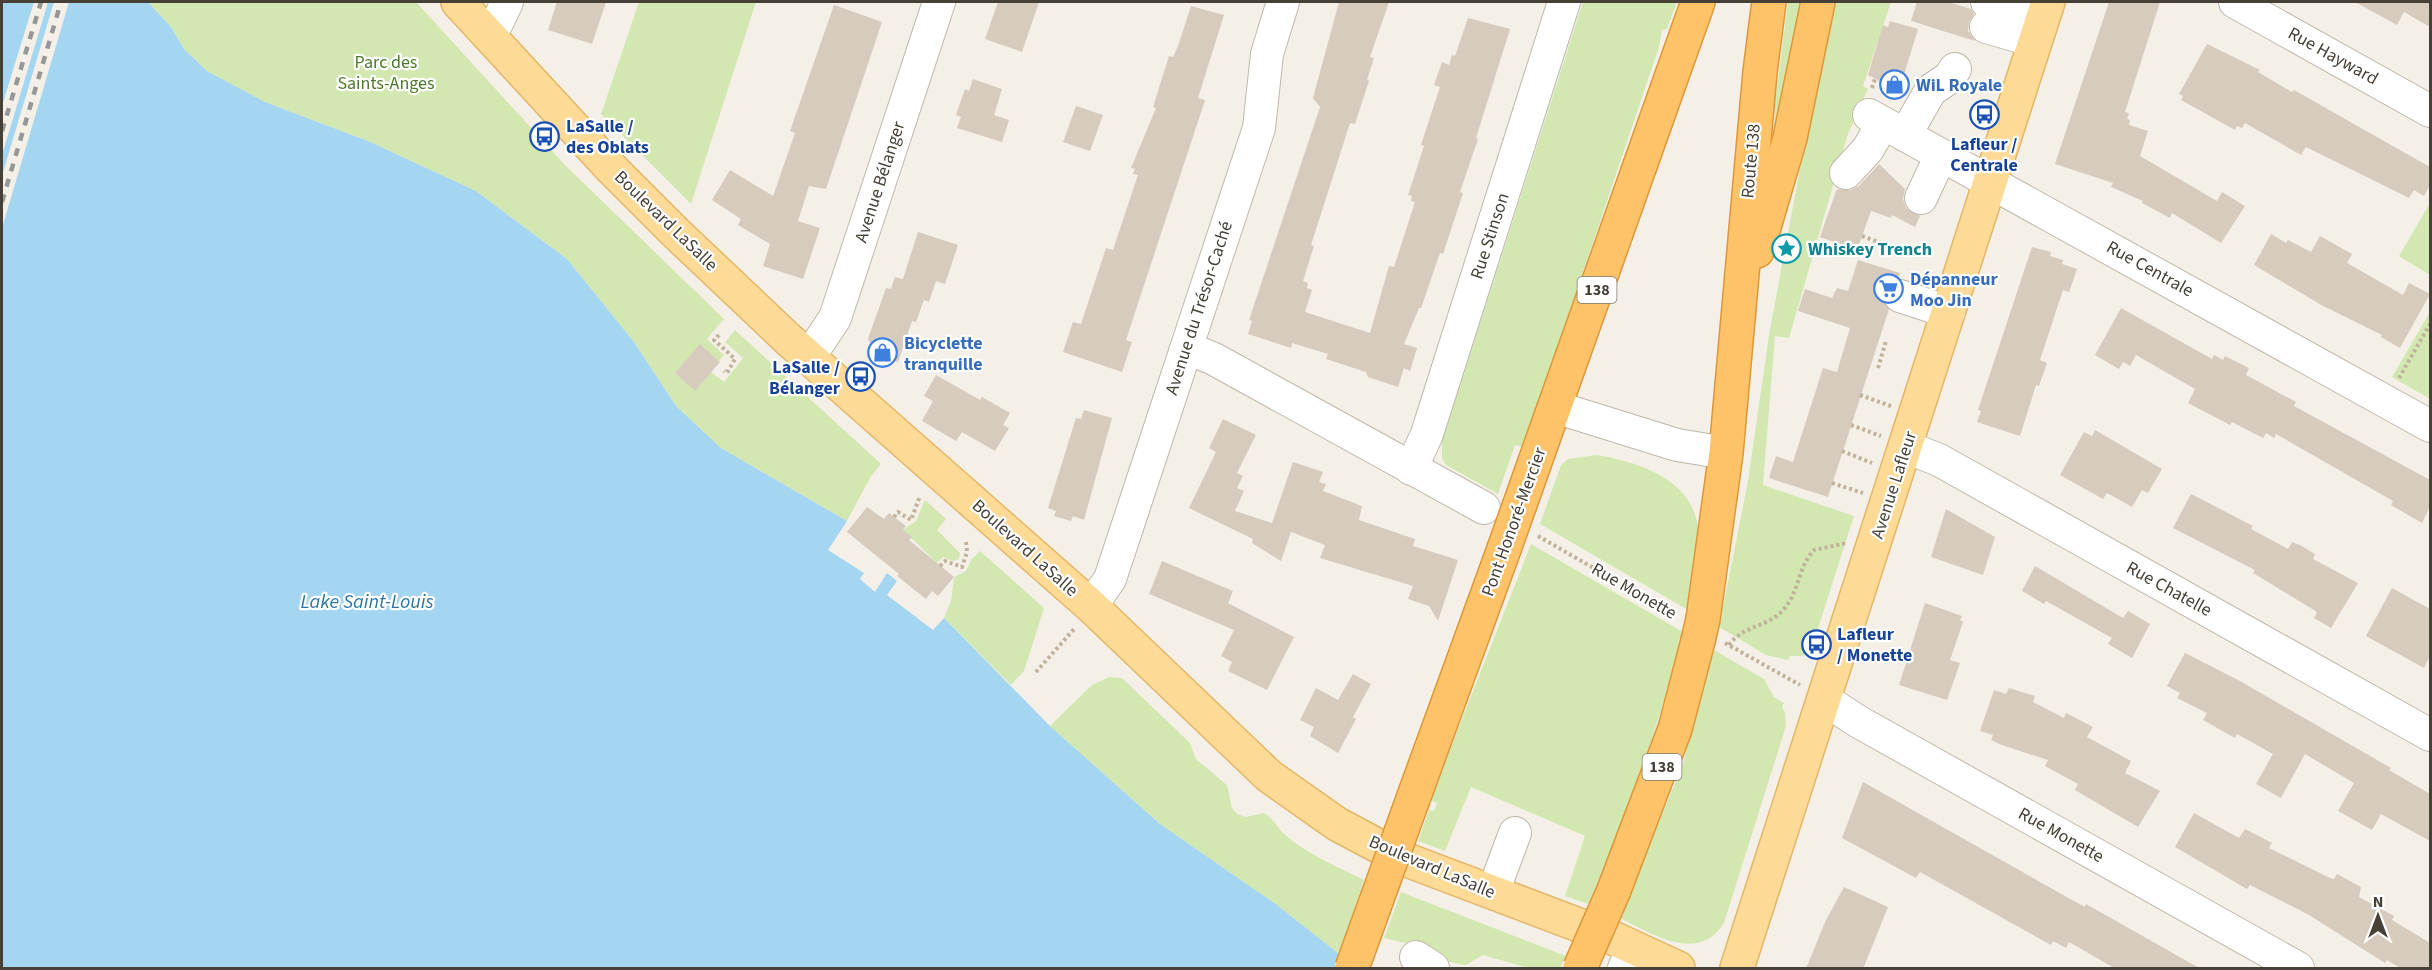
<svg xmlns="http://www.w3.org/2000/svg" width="2432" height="970" viewBox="0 0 2432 970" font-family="'Source Sans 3',sans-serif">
<rect width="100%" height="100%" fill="#f4f0e8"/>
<!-- green -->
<g fill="#d3e8b1">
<polygon points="148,2 416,2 566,166 724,319 707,339 724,355 719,361 700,345 675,373 695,390 711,372 724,382 743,358 725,342 735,330 881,464 871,476 847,521 721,448 676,406 634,342 567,259 476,191 368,141 265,102 207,71 184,49 171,27"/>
<polygon points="639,2 756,2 691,204 601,114"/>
<polygon points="1583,2 1677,2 1667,29 1662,30 1659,47 1524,447 1515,445 1498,494 1446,465 1442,458 1442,442"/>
<polygon points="1788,2 1805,2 1774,132 1775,104"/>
<polygon points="1831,2 1891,2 1863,86 1868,89 1848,134 1789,338 1775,336 1763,485 1854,516 1812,647 1803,656 1790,656 1788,660 1766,655 1719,627 1748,481 1769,335"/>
<polygon points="2430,203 2430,275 2399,256"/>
<polygon points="2430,312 2430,399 2392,377"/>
<path d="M1597 455C1644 463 1702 483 1698 541 1697 564 1691 588 1688 610L1540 524 1561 465 1568 459Z"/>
<polygon points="925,500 946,519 937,530 960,553 959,559 953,561 943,557 937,563 903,530 916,521"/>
<path d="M1531 544 1683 632C1659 726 1627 815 1588 904L1565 896 1585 836 1471 787 1445 851 1418 841 1429 810 1434 811 1437 803 1431 800 1442 770Z"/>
<polygon points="980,551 1044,608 1024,671 1011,685 944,618 951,601 954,577 966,571 971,560"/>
<path d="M1714 650 1764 679 1774 697 1784 703 1782 707 1785 712 1786 726 1724 923C1698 965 1652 933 1619 918L1682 766Z"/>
<path d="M1109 677 1122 678 1190 743 1196 759 1227 785 1232 808 1237 814 1246 817 1264 813C1274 819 1276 826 1283 833 1305 853 1338 867 1364 880L1339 954 1277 905 1160 824 1050 726 1092 685Z"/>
<polygon points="1401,892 1566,956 1560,968 1528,968 1483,955 1466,965 1438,960 1431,949 1384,938"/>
</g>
<!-- water -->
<polygon fill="#a4d6f1" points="2,2 148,2 171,27 184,49 207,71 265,102 368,141 476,191 567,259 634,342 676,406 721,448 847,521 828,550 864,573 860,579 875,592 887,573 897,581 887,595 933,630 944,618 1050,726 1160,824 1277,905 1339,954 1335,965 1341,968 2,968"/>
<!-- pier -->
<g fill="#f4f0e8">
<polygon points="34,2 48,2 2,155 2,106"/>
<polygon points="54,2 69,2 2,228 2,176"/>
</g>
<!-- building -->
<g fill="#d6cbbd">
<polygon points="557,2 606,2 592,44 548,30"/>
<polygon points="998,2 1039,2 1022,52 985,39"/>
<polygon points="1339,2 1389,2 1370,57 1374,58 1367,80 1369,81 1355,124 1350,123 1311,245 1314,246 1303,281 1308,283 1307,288 1312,290 1305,312 1370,333 1389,266 1394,267 1415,202 1411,201 1412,196 1408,195 1424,146 1421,145 1440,87 1434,85 1442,62 1449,65 1452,55 1455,56 1468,18 1510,29 1476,138 1478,139 1460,192 1463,193 1443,254 1440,253 1421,308 1419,308 1404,344 1417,348 1410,371 1404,368 1398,387 1368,377 1366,372 1326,359 1328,354 1292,343 1291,348 1248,334 1252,321 1249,320 1320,107 1313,98"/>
<polygon points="1917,2 1948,2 1971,9 1974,14 1969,22 1968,31 1975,41 1911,21"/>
<polygon points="2109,2 2160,2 2125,112 2129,113 2127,119 2130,120 2129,125 2148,131 2140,156 2217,201 2222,192 2245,206 2221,243 2172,213 2170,218 2142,203 2143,201 2111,187 2113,183 2055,164"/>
<polygon points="2355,2 2430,2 2430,27 2404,12 2397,25"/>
<polygon points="834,5 882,22 826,189 809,186 798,221 820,228 803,279 763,266 770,244 738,225 741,219 712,200 730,170 773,196 795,133 790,131"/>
<polygon points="1191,6 1224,15 1198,98 1205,100 1126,340 1132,342 1122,372 1063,352 1073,322 1081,324 1106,248 1113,250 1138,175 1133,174 1135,169 1131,168 1156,108 1153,107 1169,56 1173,57 1178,46"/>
<polygon points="1890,21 1918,29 1899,91 1868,75 1883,25 1888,27"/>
<polygon points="2207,44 2260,70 2258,72 2292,92 2294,90 2430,167 2430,185 2424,196 2414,190 2409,198 2306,147 2301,155 2245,123 2242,128 2237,126 2235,130 2181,100 2183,96 2179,94"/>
<polygon points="973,79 1002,89 994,115 1009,120 1002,142 957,128 961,117 956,115 965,89 969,91"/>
<polygon points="1076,106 1103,115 1090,151 1063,142"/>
<polygon points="1879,164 1905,189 1903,199 1906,208 1920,216 1915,227 1892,215 1891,218 1871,211 1857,250 1820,237 1836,191 1838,189 1851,190 1859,186"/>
<polygon points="918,232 958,245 945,284 936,281 929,302 924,300 916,322 912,321 898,362 870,352 872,347 868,339 886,288 891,289 895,277 903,279"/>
<polygon points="2271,234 2286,243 2288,240 2311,252 2320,236 2352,254 2347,263 2403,295 2409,283 2430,294 2400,348 2381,337 2382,335 2323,306 2254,265"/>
<polygon points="2032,247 2051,252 2050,256 2063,260 2062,264 2077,269 2069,292 2063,290 2040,360 2047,363 2039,386 2036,385 2020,436 1977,422 1981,411 1978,410"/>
<polygon points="1858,260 1900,273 1898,278 1888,282 1883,291 1883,300 1889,309 1828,497 1769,478 1776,456 1793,462 1823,368 1837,372 1850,328 1798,311 1805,289 1832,298 1837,288 1848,291"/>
<polygon points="2121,308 2212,359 2214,355 2223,360 2225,356 2249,368 2246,375 2296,402 2294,406 2430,480 2430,507 2422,523 2391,505 2393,501 2276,434 2274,438 2266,433 2263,438 2232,422 2230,425 2188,403 2195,389 2136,355 2130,366 2123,362 2119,369 2095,355"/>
<polygon points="700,344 720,362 695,391 675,373"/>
<polygon points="936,375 980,400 982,397 1010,413 1003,425 1009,428 995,451 962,432 956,441 922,421 933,401 924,396"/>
<polygon points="1084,410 1112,418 1084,520 1073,516 1071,521 1054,516 1056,511 1048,508 1076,418 1081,419"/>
<polygon points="1223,419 1256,435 1237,473 1243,476 1237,488 1244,491 1235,511 1272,523 1293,462 1323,472 1319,482 1326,484 1323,491 1362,506 1359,520 1415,539 1413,546 1458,560 1438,621 1429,606 1408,599 1413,586 1320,558 1325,545 1291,532 1281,561 1252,543 1253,539 1189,508 1216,452 1209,448"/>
<polygon points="2095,430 2162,469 2148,493 2142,490 2132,507 2107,493 2103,499 2060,475 2084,432 2092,436"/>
<polygon points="2191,494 2253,526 2251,529 2288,549 2292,542 2300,545 2315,554 2313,559 2358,583 2331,628 2314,618 2317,612 2253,573 2255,570 2173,528"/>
<polygon points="867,507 884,519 889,513 906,526 903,530 912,537 909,540 954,577 938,596 932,591 926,599 897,576 899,574 847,532"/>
<polygon points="1946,509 1995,537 1983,575 1931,557"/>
<polygon points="1162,561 1233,591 1228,603 1294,637 1267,690 1228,671 1232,662 1221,656 1234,630 1149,594"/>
<polygon points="2035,566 2123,618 2128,611 2150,624 2132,658 2108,644 2112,638 2046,601 2044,604 2022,591"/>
<polygon points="2392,588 2430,609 2430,656 2424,668 2366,636"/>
<polygon points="1925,603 1962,616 1960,620 1963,622 1950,660 1960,663 1947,700 1899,685"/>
<polygon points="2185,653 2240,681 2391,768 2389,770 2430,794 2430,841 2381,814 2372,830 2338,811 2354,783 2305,754 2281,798 2256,784 2273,754 2237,734 2235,738 2203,720 2207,713 2177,698 2180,693 2167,686"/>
<polygon points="1353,674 1371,684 1353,717 1356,719 1338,753 1310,736 1314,727 1300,720 1316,688 1338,700"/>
<polygon points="2009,688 2035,696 2033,702 2064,718 2066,713 2093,727 2087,737 2131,761 2125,773 2160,791 2138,827 2075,790 2078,784 2045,766 2048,760 1999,744 1991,740 1993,735 1980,731 1994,690 2006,694"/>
<polygon points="1863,782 2063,895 2085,907 2086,904 2201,969 2116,969 2069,942 2066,948 2053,941 2051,945 1920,872 1916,878 1842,838"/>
<polygon points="2194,813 2239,838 2245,829 2272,843 2269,848 2330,878 2334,879 2337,874 2361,887 2359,897 2394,916 2392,920 2430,943 2430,969 2402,969 2387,960 2385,963 2309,915 2250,885 2247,889 2175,847"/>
<polygon points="1844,887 1888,907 1863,969 1806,969 1825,922"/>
</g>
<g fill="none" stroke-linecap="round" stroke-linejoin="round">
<defs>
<g id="minor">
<polyline points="1987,2 2042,19"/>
<polyline points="2235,2 2430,111"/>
<polyline points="1986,27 2035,41"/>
<polyline points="487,33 497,23 507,2"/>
<polyline points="1869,115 2430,426"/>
<polyline points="1905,135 1931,90 1949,78 1955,69"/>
<polyline points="1846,173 1868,149 1883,123"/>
<polyline points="1921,198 1941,155"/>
<polyline points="1900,296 1949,312"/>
<polyline points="1187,348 1214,359 1484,508"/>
<polyline points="809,357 835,318 939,2"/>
<polyline points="1555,407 1677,445 1726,453"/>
<polyline points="1906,447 1939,460 2430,735"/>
<polyline points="1411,469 1427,434 1564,2"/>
<polyline points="1091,606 1110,579 1259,128 1267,54 1283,2"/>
<polyline points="1825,700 1859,722 2298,968"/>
<polyline points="1493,892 1515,833"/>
<polyline points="1416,957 1433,968"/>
<polyline points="1624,968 1633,948"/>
</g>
<g id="major">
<polyline points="458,2 611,168 676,233 789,340 1091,606 1269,776 1337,824 1399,857 1613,938 1678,968"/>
<polyline points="1737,968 2048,2"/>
</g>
<g id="highway">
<polyline points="1757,251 1790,138 1818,2"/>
<polyline points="1520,504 1698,2"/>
<polyline points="1703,619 1726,453 1760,72 1769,2"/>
<polyline points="1413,799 1504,549"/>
<polyline points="1614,890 1675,729 1698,641"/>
</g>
</defs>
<!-- minor casing -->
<use href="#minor" stroke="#c0b7aa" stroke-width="34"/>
<!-- major casing -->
<use href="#major" stroke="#e4b666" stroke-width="36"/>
<!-- highway casing -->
<use href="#highway" stroke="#de9738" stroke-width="36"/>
<!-- path -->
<g stroke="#c1b29c" stroke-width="4" stroke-dasharray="3 3" stroke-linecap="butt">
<polyline points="1872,88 1875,79"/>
<polyline points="1862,236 1900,250"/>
<polyline points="719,335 714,340 735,359 727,373 724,371"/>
<polyline points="1878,368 1886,341"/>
<polyline points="2399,378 2430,324"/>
<polyline points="1860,395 1891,406"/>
<polyline points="1851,425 1881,436"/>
<polyline points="1842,451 1872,463"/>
<polyline points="1832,483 1863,493"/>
<polyline points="894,517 898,512 911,520 920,496"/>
<polyline points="1538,536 1677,616"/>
<polyline points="940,566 945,561 962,567 967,552 966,542"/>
<polyline points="1725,643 1800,685"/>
<path d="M1729 645C1743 625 1769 627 1784 609 1799 592 1798 567 1814 550L1847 543"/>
<polyline points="1036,672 1075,628"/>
</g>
<!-- minor -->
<use href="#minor" stroke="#fff" stroke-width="32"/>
<!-- major -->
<use href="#major" stroke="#feda97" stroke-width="33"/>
<!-- highway -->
<use href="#highway" stroke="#fec369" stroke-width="33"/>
<!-- rail -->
<g stroke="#979797" stroke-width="4.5" stroke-dasharray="8 8" stroke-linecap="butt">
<polyline points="2,131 41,2"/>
<polyline points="2,202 61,2"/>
</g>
<defs>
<g id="highway-bridge">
<polyline points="1504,549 1520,504"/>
<polyline points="1698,641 1703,619"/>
<polyline points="1352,968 1413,799"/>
<polyline points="1580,968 1614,890"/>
</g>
</defs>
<!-- highway-bridge casing -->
<use href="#highway-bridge" stroke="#de9738" stroke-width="36" stroke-linecap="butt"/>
<!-- highway-bridge -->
<use href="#highway-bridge" stroke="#fec369" stroke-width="33"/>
</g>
<!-- icons -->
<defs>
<symbol id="shop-ring" viewBox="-11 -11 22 22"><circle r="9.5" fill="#fff" stroke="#3f7fe0" stroke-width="1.5"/><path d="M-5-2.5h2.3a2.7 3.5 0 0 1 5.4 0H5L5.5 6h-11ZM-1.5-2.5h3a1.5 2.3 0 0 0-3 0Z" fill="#3f7fe0"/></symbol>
<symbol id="bus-ring" viewBox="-11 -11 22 22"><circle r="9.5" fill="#fff" stroke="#1a4fb4" stroke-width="1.5"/><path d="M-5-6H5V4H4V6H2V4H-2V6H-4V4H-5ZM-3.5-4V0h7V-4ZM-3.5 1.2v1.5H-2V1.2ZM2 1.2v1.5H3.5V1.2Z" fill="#1a4fb4"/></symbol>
<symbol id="sight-ring" viewBox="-11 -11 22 22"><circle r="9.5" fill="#fff" stroke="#0f9aa8" stroke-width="1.5"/><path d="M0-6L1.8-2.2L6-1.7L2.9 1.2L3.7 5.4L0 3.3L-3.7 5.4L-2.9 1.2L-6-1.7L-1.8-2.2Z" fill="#0f9aa8"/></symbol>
<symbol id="supermarket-ring" viewBox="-11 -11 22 22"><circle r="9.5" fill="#fff" stroke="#3f7fe0" stroke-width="1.5"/><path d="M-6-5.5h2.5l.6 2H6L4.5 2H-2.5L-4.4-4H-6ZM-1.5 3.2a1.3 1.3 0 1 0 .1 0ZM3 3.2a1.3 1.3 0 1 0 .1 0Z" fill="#3f7fe0"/></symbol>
</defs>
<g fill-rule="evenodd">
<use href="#shop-ring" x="1878" y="68" width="33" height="33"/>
<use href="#bus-ring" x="1968" y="98" width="33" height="33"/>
<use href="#bus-ring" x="528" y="120" width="33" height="33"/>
<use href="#sight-ring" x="1770" y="232" width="33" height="33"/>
<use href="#supermarket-ring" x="1872" y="272" width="33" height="33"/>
<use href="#shop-ring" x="866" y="336" width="33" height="33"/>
<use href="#bus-ring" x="844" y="360" width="33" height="33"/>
<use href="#bus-ring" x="1800" y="628" width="33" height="33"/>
</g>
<g text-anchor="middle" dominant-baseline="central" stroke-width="4.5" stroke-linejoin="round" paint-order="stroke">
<!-- shield labels -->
<g fill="#fff" stroke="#7e7973" stroke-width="1.5">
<rect x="1577.5" y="277" width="39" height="26" rx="4.5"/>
<rect x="1642.5" y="754" width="39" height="26" rx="4.5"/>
</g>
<g font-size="16" font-weight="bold" fill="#474037">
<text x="1597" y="290">138</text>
<text x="1662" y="767">138</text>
</g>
<!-- street labels -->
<g font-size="18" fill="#474037" stroke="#fff">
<text transform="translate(2333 56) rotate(29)">Rue Hayward</text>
<text transform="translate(1751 161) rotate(-85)">Route 138</text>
<text transform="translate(880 182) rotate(-72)">Avenue Bélanger</text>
<text transform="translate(666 221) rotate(44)">Boulevard LaSalle</text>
<text transform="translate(1490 236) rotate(-72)">Rue Stinson</text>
<text transform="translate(2150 269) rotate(29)">Rue Centrale</text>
<text transform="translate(1199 308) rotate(-72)">Avenue du Trésor-Caché</text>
<text transform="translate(1894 485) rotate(-72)">Avenue Lafleur</text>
<text transform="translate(1514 522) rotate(-70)">Pont Honoré-Mercier</text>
<text transform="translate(1025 548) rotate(42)">Boulevard LaSalle</text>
<text transform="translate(2169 589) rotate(29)">Rue Chatelle</text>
<text transform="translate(1634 591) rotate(30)">Rue Monette</text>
<text transform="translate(2061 835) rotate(29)">Rue Monette</text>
<text transform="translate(1432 867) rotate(23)">Boulevard LaSalle</text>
</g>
<!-- park labels -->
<g font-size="18" fill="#4d7a29" stroke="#fff">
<text x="386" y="62">Parc des<tspan x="386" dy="21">Saints-Anges</tspan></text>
</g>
<!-- shop labels -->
<g font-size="18" font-weight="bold" fill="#366cbe" stroke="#fff" text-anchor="start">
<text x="1916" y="85">WiL Royale</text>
<text x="1910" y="279">Dépanneur<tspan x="1910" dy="21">Moo Jin</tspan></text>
<text x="904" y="343">Bicyclette<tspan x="904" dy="21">tranquille</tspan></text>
</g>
<!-- transit labels -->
<g font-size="18" font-weight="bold" fill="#164399" stroke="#fff" text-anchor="start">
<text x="566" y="126">LaSalle /<tspan x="566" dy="21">des Oblats</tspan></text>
<text x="1984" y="144" text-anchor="middle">Lafleur /<tspan x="1984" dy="21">Centrale</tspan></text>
<text x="840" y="367" text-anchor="end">LaSalle /<tspan x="840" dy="21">Bélanger</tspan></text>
<text x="1837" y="634">Lafleur<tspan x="1837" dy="21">/ Monette</tspan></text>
</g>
<!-- culture labels -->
<g font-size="18" font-weight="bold" fill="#0d838f" stroke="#fff" text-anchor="start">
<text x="1808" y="249">Whiskey Trench</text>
</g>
<!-- water labels -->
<g font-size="20" font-style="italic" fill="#2c78a4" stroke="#fff">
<text x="367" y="602">Lake Saint-Louis</text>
</g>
</g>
<!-- border -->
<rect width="2432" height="970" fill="none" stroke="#474037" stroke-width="6"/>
<!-- north arrow -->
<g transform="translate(2378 916)" stroke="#ffffff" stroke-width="4.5" paint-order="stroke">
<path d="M0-4.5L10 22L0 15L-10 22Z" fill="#474037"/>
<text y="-9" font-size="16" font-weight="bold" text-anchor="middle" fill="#474037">N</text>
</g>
</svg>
